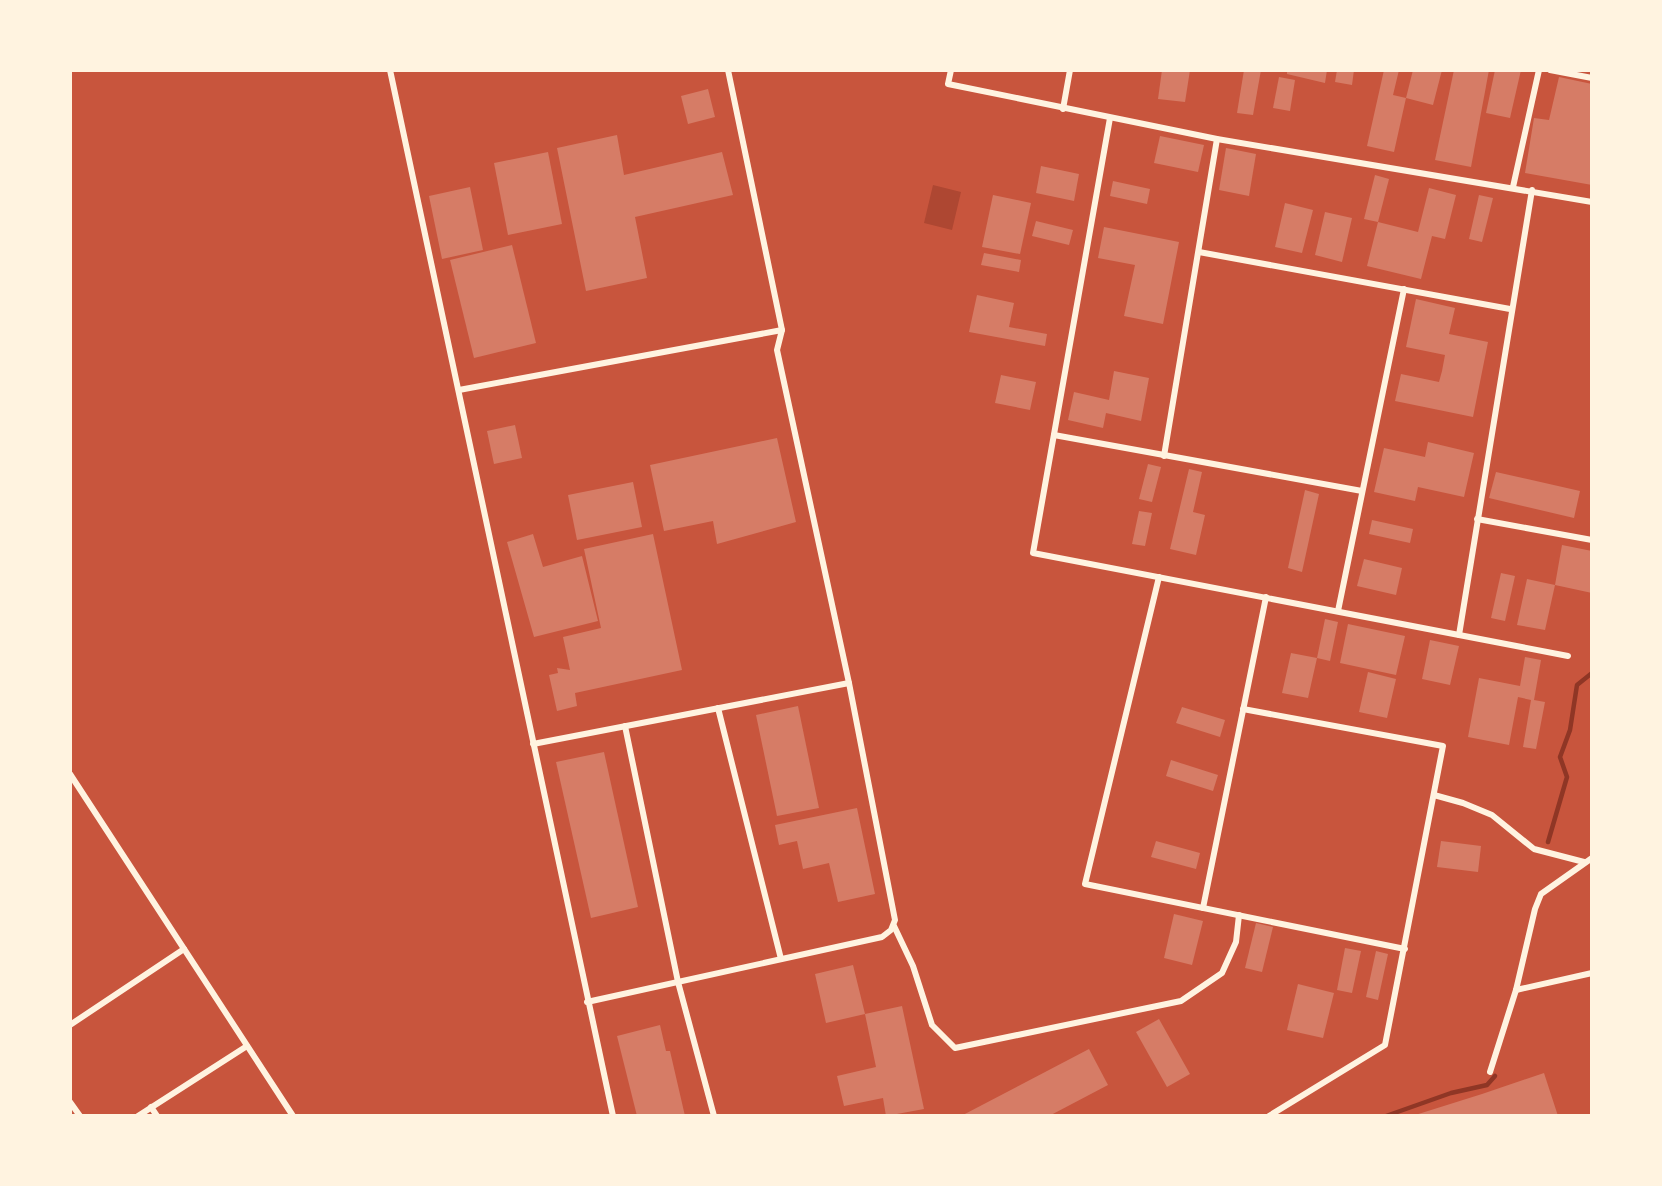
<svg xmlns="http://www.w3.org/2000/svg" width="1662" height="1186" viewBox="0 0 1662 1186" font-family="'Titillium Web',sans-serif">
<rect width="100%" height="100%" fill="#c8553d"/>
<!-- green -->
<polygon fill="#ae4732" points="933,185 961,192 952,230 924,223"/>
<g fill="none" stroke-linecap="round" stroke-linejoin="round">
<!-- stream -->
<g stroke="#8f3625" stroke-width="4.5">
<polyline points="1548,842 1567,777 1560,757 1570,730 1577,685 1592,673"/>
<polyline points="1386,1116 1451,1093 1487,1085 1495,1076"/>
</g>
</g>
<!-- building -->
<g fill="#d67c66">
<polygon points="1162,70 1190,70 1185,102 1158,99"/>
<polygon points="1244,70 1261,70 1253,115 1237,113"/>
<polygon points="1287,70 1327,70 1325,83 1287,74"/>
<polygon points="1337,70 1354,70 1352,85 1335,82"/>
<polygon points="1384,70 1399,70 1393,95 1406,98 1394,152 1367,146"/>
<polygon points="1413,70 1442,70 1433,105 1406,98"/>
<polygon points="1454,70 1489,70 1471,167 1435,160"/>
<polygon points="1495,70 1521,70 1510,118 1486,113"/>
<polygon points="1279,77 1295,80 1290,111 1273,108"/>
<polygon points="1559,77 1592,84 1592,185 1525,173 1534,118 1549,120"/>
<polygon points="708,89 715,117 688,124 681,96"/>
<polygon points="617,135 624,175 722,152 733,195 635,217 647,278 586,291 557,148"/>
<polygon points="1160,136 1204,145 1198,172 1154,163"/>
<polygon points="1226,148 1256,154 1249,196 1219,190"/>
<polygon points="548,152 562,224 508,235 494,163"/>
<polygon points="1041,166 1079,174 1074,201 1036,193"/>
<polygon points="1375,175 1389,179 1378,222 1364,219"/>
<polygon points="1113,181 1150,189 1147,204 1110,196"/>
<polygon points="470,187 483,250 442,259 429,196"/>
<polygon points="1429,188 1456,195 1445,239 1432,236 1421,279 1367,266 1378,222 1418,232"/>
<polygon points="993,195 1031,203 1020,254 982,247"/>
<polygon points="1479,195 1493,198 1482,242 1469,239"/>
<polygon points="1285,203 1313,210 1302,253 1275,247"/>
<polygon points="1325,212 1352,218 1342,262 1315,255"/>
<polygon points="1036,221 1073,230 1069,245 1032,236"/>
<polygon points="1104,227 1179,242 1163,324 1124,316 1135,265 1098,258"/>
<polygon points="512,245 536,343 474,358 450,260"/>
<polygon points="984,253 1021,260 1019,272 981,265"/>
<polygon points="977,295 1014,303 1009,327 1047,334 1045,346 969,332"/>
<polygon points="1416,299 1455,308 1449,334 1488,342 1473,417 1395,401 1401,374 1439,382 1442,371 1445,355 1406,347"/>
<polygon points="1114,371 1149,378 1141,421 1106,413 1103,428 1068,420 1074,392 1109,400"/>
<polygon points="1001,375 1036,382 1030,410 995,403"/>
<polygon points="515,425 522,458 494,464 487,431"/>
<polygon points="777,438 796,522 717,544 713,521 664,531 650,465"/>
<polygon points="1428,442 1474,453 1464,497 1418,487 1415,501 1374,492 1384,448 1425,457"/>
<polygon points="1148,464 1161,467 1152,502 1139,499"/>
<polygon points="1189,469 1202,472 1193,512 1205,515 1196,555 1170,549"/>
<polygon points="1496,472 1580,491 1574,518 1489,498"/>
<polygon points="633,482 642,527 577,540 568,495"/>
<polygon points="1305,490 1319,494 1302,572 1288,568"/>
<polygon points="1139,511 1152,513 1145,546 1132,544"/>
<polygon points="1372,520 1413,529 1410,543 1369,534"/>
<polygon points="533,534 543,567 582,556 598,621 534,637 507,542"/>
<polygon points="653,534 682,670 575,693 577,706 557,711 549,675 558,673 557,668 570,670 563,637 601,628 584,549"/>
<polygon points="1562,545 1592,551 1592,593 1555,585 1545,630 1517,625 1527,579 1555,585"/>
<polygon points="1364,559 1402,568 1396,595 1357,586"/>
<polygon points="1501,573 1515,576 1505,621 1491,618"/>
<polygon points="1325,619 1338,622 1330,661 1317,658 1308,698 1282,693 1291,653 1317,658"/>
<polygon points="1348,624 1405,636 1396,675 1340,663"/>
<polygon points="1430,640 1459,646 1450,685 1422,679"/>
<polygon points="1525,657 1541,660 1534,700 1545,702 1536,749 1523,747 1531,700 1518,697 1509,745 1468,737 1479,678 1520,686"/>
<polygon points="1368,672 1396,679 1387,718 1359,712"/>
<polygon points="798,706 819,808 777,816 756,715"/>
<polygon points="1182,707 1225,720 1220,737 1176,723"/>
<polygon points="604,752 638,907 591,918 556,762"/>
<polygon points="1171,760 1218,775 1213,791 1166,776"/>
<polygon points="857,808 875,894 838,902 829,863 803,869 797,841 779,845 775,825"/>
<polygon points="1156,841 1200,853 1196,869 1151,857"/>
<polygon points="1441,841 1481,846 1478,872 1437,867"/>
<polygon points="1174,914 1203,921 1192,965 1164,958"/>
<polygon points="1256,923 1273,927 1262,972 1245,968"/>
<polygon points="1345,948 1361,951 1352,993 1337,990"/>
<polygon points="1376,951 1388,954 1378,1000 1366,997"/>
<polygon points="853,965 865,1014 902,1006 924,1109 886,1116 883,1098 844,1106 837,1076 876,1067 865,1014 826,1023 815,974"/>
<polygon points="1298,984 1334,993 1323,1038 1287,1030"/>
<polygon points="1159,1019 1190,1074 1167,1087 1136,1032"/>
<polygon points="660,1025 666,1051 670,1051 685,1116 637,1116 617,1036"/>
<polygon points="1089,1049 1108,1085 1049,1116 961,1116"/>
<polygon points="1544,1073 1558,1116 1412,1116 1482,1094"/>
</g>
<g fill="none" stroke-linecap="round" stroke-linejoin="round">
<!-- minor -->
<g stroke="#fff3e0" stroke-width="6">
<polyline points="390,70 613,1116"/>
<polyline points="951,70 948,84 1217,139 1592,202"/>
<polyline points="1550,70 1592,78"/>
<polyline points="1063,109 1070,70"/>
<polyline points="1110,118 1033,553 1568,656"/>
<polyline points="1513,187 1539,70"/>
<polyline points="1199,252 1510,309"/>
<polyline points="459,390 782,330"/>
<polyline points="1054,435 1362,491"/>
<polyline points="1164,456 1217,139"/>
<polyline points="1477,519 1592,540"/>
<polyline points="1159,577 1085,884 1405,949"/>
<polyline points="1338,611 1404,289"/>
<polyline points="1459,635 1532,190"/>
<polyline points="718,708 781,959"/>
<polyline points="1243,709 1443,746 1385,1045 1269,1116"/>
<polyline points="625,726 678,982 714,1116"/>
<polyline points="533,744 849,683"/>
<polyline points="70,774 293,1116"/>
<polyline points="1434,795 1463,803 1492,815 1534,849 1584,862"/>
<polyline points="1203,908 1266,597"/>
<polyline points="894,926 913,966 932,1025 955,1048 1181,1001 1222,973 1236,942 1239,915"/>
<polyline points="1516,990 1592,973"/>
<polyline points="587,1002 882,937 891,930 895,920 849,683 777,350 782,330 728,70"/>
<polyline points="70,1025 184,949"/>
<polyline points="1490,1072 1516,990 1535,909 1541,894 1592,858"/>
<polyline points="70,1102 80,1116"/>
<polyline points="151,1107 157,1116"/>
<polyline points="138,1116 247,1046"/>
</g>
</g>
<!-- border -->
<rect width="1662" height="1186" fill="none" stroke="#fff3e0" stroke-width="144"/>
</svg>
